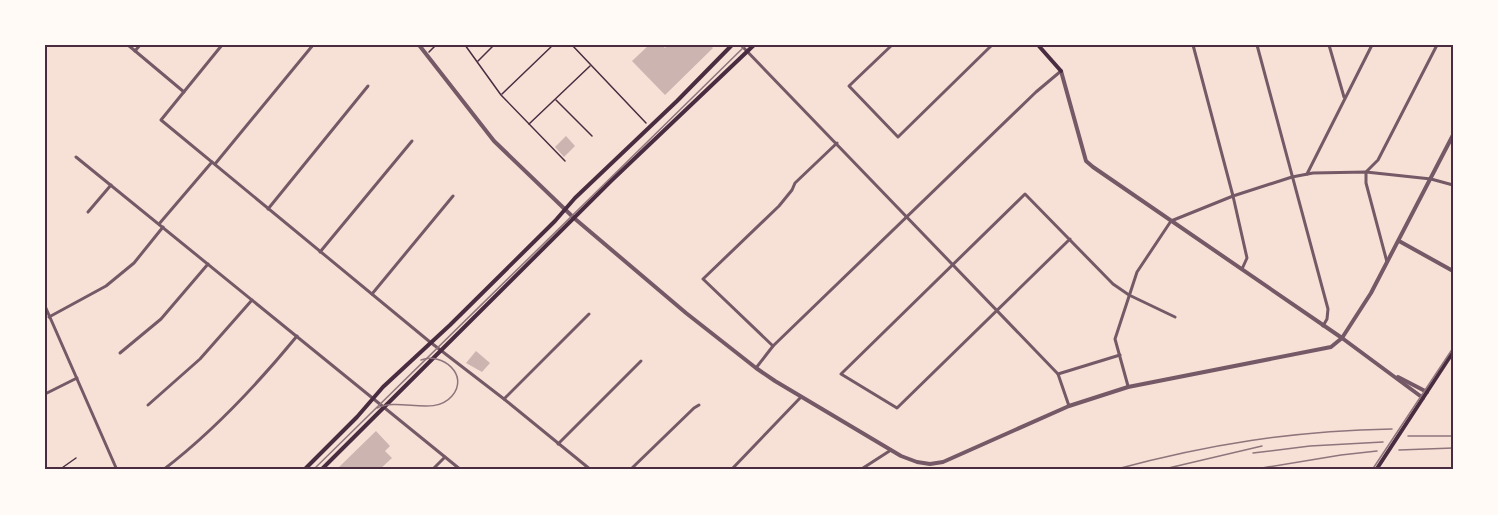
<svg xmlns="http://www.w3.org/2000/svg" width="1498" height="515" viewBox="0 0 1498 515" font-family="'IBM Plex Sans',sans-serif">
<rect width="100%" height="100%" fill="#f7e1d7"/>
<!-- building -->
<g fill="#ccb4b1">
<polygon points="649,45 662,45 665,48 668,45 710,45 713,48 665,95 632,61"/>
<polygon points="566,136 575,146 564,157 555,147"/>
<polygon points="476,351 490,363 482,372 466,363"/>
<polygon points="376,431 390,446 385,451 392,458 379,470 336,470"/>
</g>
<g fill="none" stroke-linecap="round" stroke-linejoin="round">
<!-- path -->
<g stroke="#4a2c40" stroke-width="1.5">
<polyline points="465,45 501,95 565,161"/>
<polyline points="572,45 646,123"/>
<polyline points="429,52 436,45"/>
<polyline points="478,61 494,45"/>
<polyline points="502,94 553,45"/>
<polyline points="556,100 592,136"/>
<polyline points="529,124 590,66"/>
<polyline points="59,470 76,458"/>
</g>
<!-- minor -->
<g stroke="#755966" stroke-width="3">
<polyline points="128,45 184,92"/>
<polyline points="222,45 161,120 430,342 504,399 591,470"/>
<polyline points="741,45 1058,374 1069,406"/>
<polyline points="892,45 849,86 898,137 992,45"/>
<polyline points="1193,45 1233,196 1247,258 1242,269"/>
<polyline points="1257,45 1328,309 1327,319 1323,326"/>
<polyline points="1329,45 1344,97"/>
<polyline points="135,51 140,45"/>
<polyline points="76,157 461,470"/>
<polyline points="215,164 313,45"/>
<polyline points="1307,174 1372,45"/>
<polyline points="268,209 368,86"/>
<polyline points="88,212 111,185"/>
<polyline points="159,224 212,162"/>
<polyline points="1070,239 897,408 841,374 1025,194 1113,284 1129,295 1175,317"/>
<polyline points="320,252 412,141"/>
<polyline points="1387,262 1366,183 1366,172 1378,160 1437,45"/>
<polyline points="372,294 453,196"/>
<polyline points="45,306 117,470"/>
<polyline points="49,317 106,286 134,263 163,227"/>
<polyline points="773,346 703,279 779,206 792,190 795,183 837,143"/>
<polyline points="120,353 161,319 208,264"/>
<polyline points="756,368 773,346 1036,92 1061,71"/>
<polyline points="1058,374 1120,355"/>
<polyline points="1128,386 1115,339 1137,272 1171,221 1233,196 1292,177 1313,173 1366,172 1431,179 1453,185"/>
<polyline points="45,394 77,378"/>
<polyline points="504,399 589,314"/>
<polyline points="148,405 200,359 252,300"/>
<polyline points="558,444 641,361"/>
<path d="M163 470C214 431 256 386 297 336"/>
<polyline points="432,470 445,457"/>
<polyline points="630,470 694,408 699,405"/>
<polyline points="731,470 801,397"/>
<polyline points="860,470 891,450"/>
</g>
<!-- tertiary -->
<g stroke="#755966" stroke-width="4">
<polyline points="419,45 494,141 574,218 686,313 756,368 775,381 901,456 917,462 930,464 943,462 1069,406 1128,387 1331,347 1342,338 1371,293 1453,135"/>
<polyline points="1061,71 1086,161 1093,167 1342,338 1423,398"/>
<polyline points="1399,241 1453,271"/>
<polyline points="1398,377 1427,392"/>
</g>
<!-- secondary -->
<g stroke="#4a2c40" stroke-width="4">
<polyline points="1038,45 1061,71"/>
<polyline points="304,470 357,417 383,387 450,325 555,221 575,198 677,101 732,45"/>
<polyline points="321,470 611,181 754,45"/>
<polyline points="1376,470 1453,352"/>
</g>
<!-- tram -->
<g stroke="#8f747c" stroke-width="1.5">
<path d="M377 408C400 397 434 417 452 396 470 375 442 352 421 360"/>
<polyline points="313,470 746,45"/>
<polyline points="1372,470 1453,348"/>
</g>
<!-- rail -->
<g stroke="#8f747c" stroke-width="1.5">
<polyline points="1408,436 1453,436"/>
<polyline points="1399,450 1453,448"/>
<polyline points="1253,453 1310,446 1383,442"/>
<path d="M1113 470C1209 444 1292 431 1392 429"/>
<polyline points="1160,470 1262,446"/>
<polyline points="1250,470 1341,455 1377,451"/>
</g>
</g>
<!-- border -->
<rect width="1498" height="515" fill="none" stroke="#fffaf5" stroke-width="93"/>
<rect x="46" y="46" width="1406" height="422" fill="none" stroke="#4a2c40" stroke-width="2"/>
</svg>
